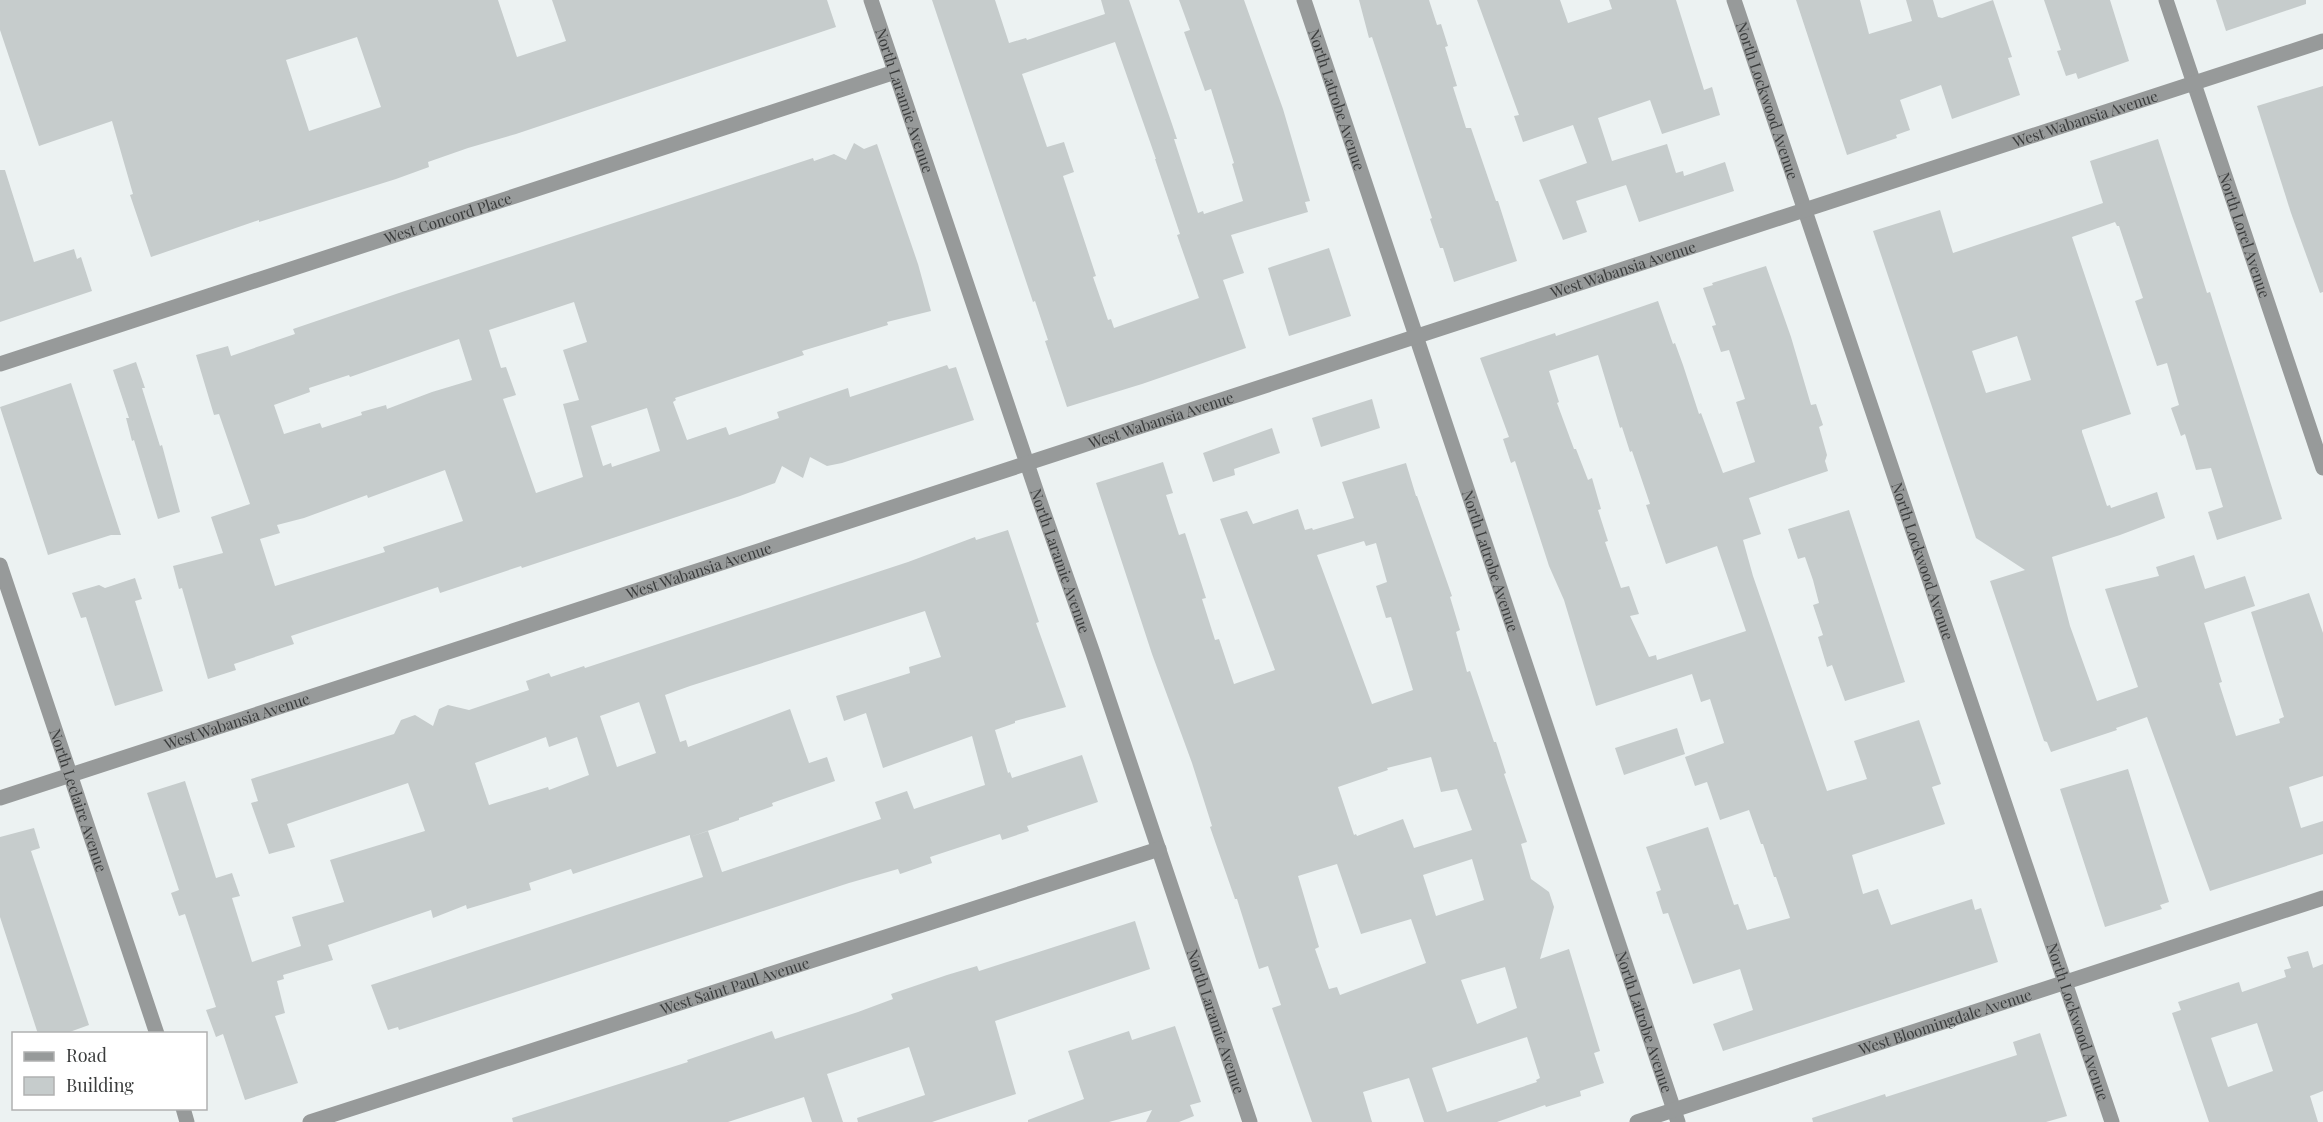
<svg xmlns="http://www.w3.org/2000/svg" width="2323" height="1122" viewBox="0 0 2323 1122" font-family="'Playfair Display',serif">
<rect width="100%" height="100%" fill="#ecf2f2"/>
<!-- building -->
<g fill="#c6cccc" fill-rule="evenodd">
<path d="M0 0H498L517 57 566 41 552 0H827L836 27 516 134 468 148 428 162 429 167 396 179 259 222V220L151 257 130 195 133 194 112 121 39 146 0 30ZM357 37 381 107 309 131 286 60Z"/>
<path d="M932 0H995L1009 43 1026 38 1027 40 1105 14 1101 0H1129L1172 124 1177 139H1174L1198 213 1203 211 1204 214 1243 201 1232 164 1234 163 1211 89 1205 91 1184 32 1190 30 1179 0H1244L1283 109 1310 201 1305 202 1308 212 1231 235 1244 273 1223 280 1246 348 1142 384 1067 407 1045 341 1048 340 1035 301 1033 302ZM1115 42 1156 159H1155L1180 234 1177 235 1199 298 1114 328 1111 319 1108 320 1093 277 1096 276 1063 176 1074 172 1064 142 1047 147 1022 74Z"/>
<polygon points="1359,0 1429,0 1437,25 1441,24 1448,46 1445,47 1457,86 1453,87 1466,128 1471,128 1496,201 1498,201 1517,261 1454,282 1443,248 1440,248 1430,219 1432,218 1372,37 1369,38"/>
<polygon points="1477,0 1560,0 1568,23 1612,9 1609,0 1676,0 1704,90 1712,87 1720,115 1662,134 1650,100 1598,118 1612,161 1667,144 1676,173 1683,171 1684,176 1725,162 1734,191 1639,222 1626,185 1576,201 1587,232 1563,240 1539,180 1587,163 1573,125 1523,142 1514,116 1519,115"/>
<polygon points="1796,0 1860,0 1869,34 1912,21 1906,0 1933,0 1938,17 1942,18 1993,0 2012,57 2008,58 2020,95 1952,119 1941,85 1900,100 1910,130 1896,135 1897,138 1847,155"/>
<polygon points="2044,0 2110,0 2129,61 2078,79 2076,73 2066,76 2057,51 2061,50"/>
<polygon points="2216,0 2306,0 2306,4 2226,31"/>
<polygon points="2323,86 2323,292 2320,293 2291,213 2257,106"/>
<path d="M2158 139 2207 293 2210 292 2282 519 2217 540 2208 512 2223 507 2211 468 2196 470 2185 434 2181 436 2171 408 2179 405 2167 363 2157 366 2135 301 2143 298 2119 226H2117L2115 222 2072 237 2131 414 2082 430V432L2107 506 2110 505 2111 508 2157 492 2165 518 2120 535 2052 557 2070 626 2097 701 2138 687 2105 589 2159 576 2156 567 2194 555 2205 589 2245 576 2255 606 2204 623 2222 682 2219 683 2236 736 2280 723 2279 719 2284 717 2251 612 2309 593 2323 633V776L2289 787 2301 828 2323 821V854L2210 891 2147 717 2116 728 2117 730 2051 752 2047 742 2044 741 1990 581 2025 570 1976 538 1873 231 1940 210 1953 253 2103 203 2090 161ZM2017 336 2031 380 1986 393 1972 351Z"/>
<path d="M854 143 864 149 877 144 918 264 931 311 887 322 888 325 802 351 804 355 675 398 676 400 673 402 687 440 726 427 729 435 779 418 777 412 848 388 850 397 947 365 949 369 956 367 974 420 842 463 827 466 810 457 803 478 782 466 775 483 740 496 522 568 521 566 440 593 438 587 291 636 294 644 234 664 236 670 208 679 182 588 179 589 173 566 223 553 211 517 250 504 219 414 214 415 196 355 228 346 231 356 295 334 293 329 399 293 813 158 814 161 834 154 846 160ZM574 302 587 342 563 350 579 400 563 404 583 477 536 493 503 399 516 395 506 367 501 368 489 330ZM459 339 472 380 432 392 387 409 386 405 361 412 362 415 322 428 320 423 284 434 274 405 310 392 309 388 349 375 350 377ZM647 408 660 451 612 467 611 463 603 466 591 426ZM445 470 463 521 383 547 385 552 275 586 260 539 280 533 277 525 304 518 367 495 368 498Z"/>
<polygon points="0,170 5,170 34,262 74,249 77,259 81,257 92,291 0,322"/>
<polygon points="1329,248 1351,316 1289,336 1268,268"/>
<path d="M1766 266 1791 337 1811 405 1816 404 1823 425 1819 427 1827 455 1825 461 1828 471 1749 498 1761 534 1743 540 1753 576 1827 791 1867 779 1854 741 1919 720 1941 784 1932 787 1945 824 1852 855 1863 894 1878 889 1891 925 1972 899 1975 910 1981 908 1998 962 1723 1051 1713 1024 1753 1010 1740 969 1693 984 1668 913 1663 914 1656 892 1661 890 1646 847 1708 827 1734 905 1738 904 1747 930 1790 918 1776 877H1774L1763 844H1761L1749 810 1720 820 1707 782 1695 786 1685 757 1724 743 1710 699 1701 702 1692 674 1596 706 1564 600 1549 566 1515 461 1511 463 1503 439 1509 437 1480 358 1555 333 1556 336 1658 301 1673 344 1675 343 1683 365 1699 414 1701 413 1723 473 1755 462 1736 402 1745 399 1729 350 1721 352 1712 326 1716 325 1703 288 1713 285 1712 283ZM1598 355 1620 428 1622 427 1630 452 1632 451 1650 504 1646 505 1666 564 1717 546 1746 631 1657 660 1656 655 1649 657 1630 616 1639 614 1629 586 1621 588 1605 542 1608 541 1598 510 1601 509 1592 478 1588 480 1576 449H1574L1557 403 1559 402 1549 371Z"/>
<polygon points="136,362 145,388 142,388 160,446 162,445 180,512 158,519 134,440 132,441 126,418 129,418 113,370"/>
<polygon points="71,383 121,535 111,535 48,555 0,407"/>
<polygon points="1372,399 1380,428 1321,447 1312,418"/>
<polygon points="1272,428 1280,453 1234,469 1235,475 1213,482 1203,453"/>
<path d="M1163 462 1173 493 1166 495 1179 535 1185 533 1206 598 1202 599 1215 640 1219 639 1234 684 1275 670 1220 519 1247 511 1253 524 1298 509 1305 530 1312 528 1313 530 1354 518 1342 482 1406 463 1416 496H1417L1452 596 1450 597 1460 630 1456 632 1467 672 1470 671 1494 742H1496L1506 773 1504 774 1527 842 1521 844 1531 879 1549 892 1554 907 1540 959 1569 949 1600 1051 1594 1053 1604 1083 1580 1091 1581 1096 1546 1107 1545 1105 1497 1122H1424L1409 1078 1363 1092 1372 1122H1312L1272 1008 1281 1005 1268 966 1259 969 1237 899H1235L1210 827 1212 826 1192 763 1152 654 1096 483ZM1364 541 1366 546 1376 543 1387 582 1376 586 1386 618 1391 617 1413 690 1372 704 1317 555ZM1431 757 1441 792 1457 789 1472 830 1414 848 1403 819 1357 836 1356 834 1354 835 1338 787 1388 770 1387 768ZM1472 859 1484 900 1436 916 1423 875ZM1337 864 1361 934 1411 919 1426 963 1340 995 1337 987 1329 989 1315 949 1319 947 1298 876ZM1505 967 1517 1008 1477 1024 1461 980ZM1527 1037 1540 1078 1536 1080 1537 1082 1447 1112 1432 1068Z"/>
<polygon points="1849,510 1905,682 1845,701 1832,665 1827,667 1818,637 1823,635 1813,605 1819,603 1813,580 1805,557 1798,559 1788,529"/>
<path d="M1008 530 1039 622 1036 623 1066 707 1015 721V723L995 730 1008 773 1010 772 1012 778 1082 755 1098 802 1027 826 1029 831 1002 840 1000 834 930 857 932 863 900 874 898 869 849 883 399 1030 398 1027 388 1030 371 985 703 877 690 837 708 831 722 872 881 819 875 802 907 791 914 809 985 785 972 736 883 768 866 713 844 721 836 696 910 673 909 667 941 657 925 611 690 686 665 695 680 742 686 740 688 747 790 709 809 763 827 757 835 781 772 803 773 806 739 818V820L690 837V835L573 874 571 869 529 883 531 890 467 909 466 905 433 918 431 910 328 945 333 960 283 975 284 979 277 981 285 1013 275 1016 298 1083 245 1100 223 1034 216 1037 206 1010 216 1007 185 914 179 916 171 893 179 890 147 793 185 781 216 878 232 873 240 896 232 898 252 962 301 946 292 917 344 902 330 860 425 831 408 783 287 824 295 847 269 854 251 803 258 801 251 779 394 734 401 720 415 715 433 726 439 709 448 705 469 710 529 690 526 681 549 673 551 677 584 666 585 668 908 562 975 537 976 540ZM639 702 656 753 617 767 600 716ZM546 737 549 747 577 737 589 775 549 790 548 787 489 805 475 763Z"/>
<polygon points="135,578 142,599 135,601 163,691 115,706 86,617 81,618 72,593 99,585 105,588"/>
<polygon points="1677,728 1685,754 1624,775 1615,748"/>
<polygon points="2128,769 2169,902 2160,905 2162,909 2105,927 2060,789"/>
<polygon points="34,828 40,848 31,851 89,1025 64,1034 38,1034 0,917 0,837"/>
<polygon points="1135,921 1150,969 995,1021 1016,1094 932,1122 858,1122 857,1118 925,1095 909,1047 827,1074 843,1122 812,1122 804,1097 728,1122 513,1122 512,1118 688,1062 687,1060 772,1031 775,1039 858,1012 893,999 891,994 947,975 977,966 979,971"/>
<path d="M2308 951 2313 968 2323 964V1091L2310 1096 2318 1122H2209L2172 1013 2181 1010 2178 1002 2239 982 2242 992 2286 977 2284 970 2291 968 2287 957ZM2257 1023 2273 1071 2228 1087 2211 1038Z"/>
<polygon points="1175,1026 1201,1102 1190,1105 1194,1116 1179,1122 1146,1122 1152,1110 1109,1122 1028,1122 1028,1120 1084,1099 1068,1051 1129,1031 1132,1040"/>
<polygon points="2040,1033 2067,1116 2046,1122 1813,1122 1812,1118 1885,1094 1886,1097 2017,1055 2013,1042"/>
</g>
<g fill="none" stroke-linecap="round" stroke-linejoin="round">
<!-- minor -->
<g stroke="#979a9a" stroke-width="15">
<path id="s1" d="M871 0 1039 499 1093 653 1250 1122"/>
<path id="s2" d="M1304 0 1678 1122"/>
<path id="s3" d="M1734 0 2112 1122"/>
<path id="s4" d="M2166 0 2323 468"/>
<path id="s5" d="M0 364 895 72"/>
<path id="s6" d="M0 565 157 1034"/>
<path id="s7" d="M0 798 2323 41"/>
<polyline points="183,1108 187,1122"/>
<path id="s8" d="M310 1122 1159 849"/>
<path id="s9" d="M1637 1122 2323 898"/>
</g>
</g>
<g text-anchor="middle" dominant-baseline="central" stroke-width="6" stroke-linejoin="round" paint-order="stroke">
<!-- street labels -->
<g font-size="15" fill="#3a3c3c" stroke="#fff">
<text stroke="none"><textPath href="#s2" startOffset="105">North Latrobe Avenue</textPath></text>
<text stroke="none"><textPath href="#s1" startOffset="106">North Laramie Avenue</textPath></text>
<text stroke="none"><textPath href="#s3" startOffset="106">North Lockwood Avenue</textPath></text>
<text stroke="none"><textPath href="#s7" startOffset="2193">West Wabansia Avenue</textPath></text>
<text stroke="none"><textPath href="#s5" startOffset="471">West Concord Place</textPath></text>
<text stroke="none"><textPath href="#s4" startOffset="248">North Lorel Avenue</textPath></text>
<text stroke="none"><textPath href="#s7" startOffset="1707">West Wabansia Avenue</textPath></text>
<text stroke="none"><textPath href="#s7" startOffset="1221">West Wabansia Avenue</textPath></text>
<text stroke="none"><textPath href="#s1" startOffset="592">North Laramie Avenue</textPath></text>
<text stroke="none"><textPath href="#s2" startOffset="591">North Latrobe Avenue</textPath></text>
<text stroke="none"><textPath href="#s3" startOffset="592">North Lockwood Avenue</textPath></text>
<text stroke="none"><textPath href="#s7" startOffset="735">West Wabansia Avenue</textPath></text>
<text stroke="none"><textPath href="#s7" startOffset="249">West Wabansia Avenue</textPath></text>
<text stroke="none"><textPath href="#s6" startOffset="248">North Leclaire Avenue</textPath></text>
<text stroke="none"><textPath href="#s8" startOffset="446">West Saint Paul Avenue</textPath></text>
<text stroke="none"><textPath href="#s1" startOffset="1078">North Laramie Avenue</textPath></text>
<text stroke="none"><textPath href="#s9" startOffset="324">West Bloomingdale Avenue</textPath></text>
<text stroke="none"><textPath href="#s2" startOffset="1077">North Latrobe Avenue</textPath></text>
<text stroke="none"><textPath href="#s3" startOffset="1078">North Lockwood Avenue</textPath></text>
</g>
</g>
<!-- legend -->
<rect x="12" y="1032" width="195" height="78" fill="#ffffff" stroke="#b0b1b1" stroke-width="1.5"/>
<rect x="24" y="1052" width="30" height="9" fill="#979a9a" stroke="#b0b1b1" stroke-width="1.5"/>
<text x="66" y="1062" font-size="18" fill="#3a3c3c">Road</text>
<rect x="24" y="1077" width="30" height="18" fill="#c6cccc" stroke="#b0b1b1" stroke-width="1.5"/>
<text x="66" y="1092" font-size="18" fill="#3a3c3c">Building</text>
</svg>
